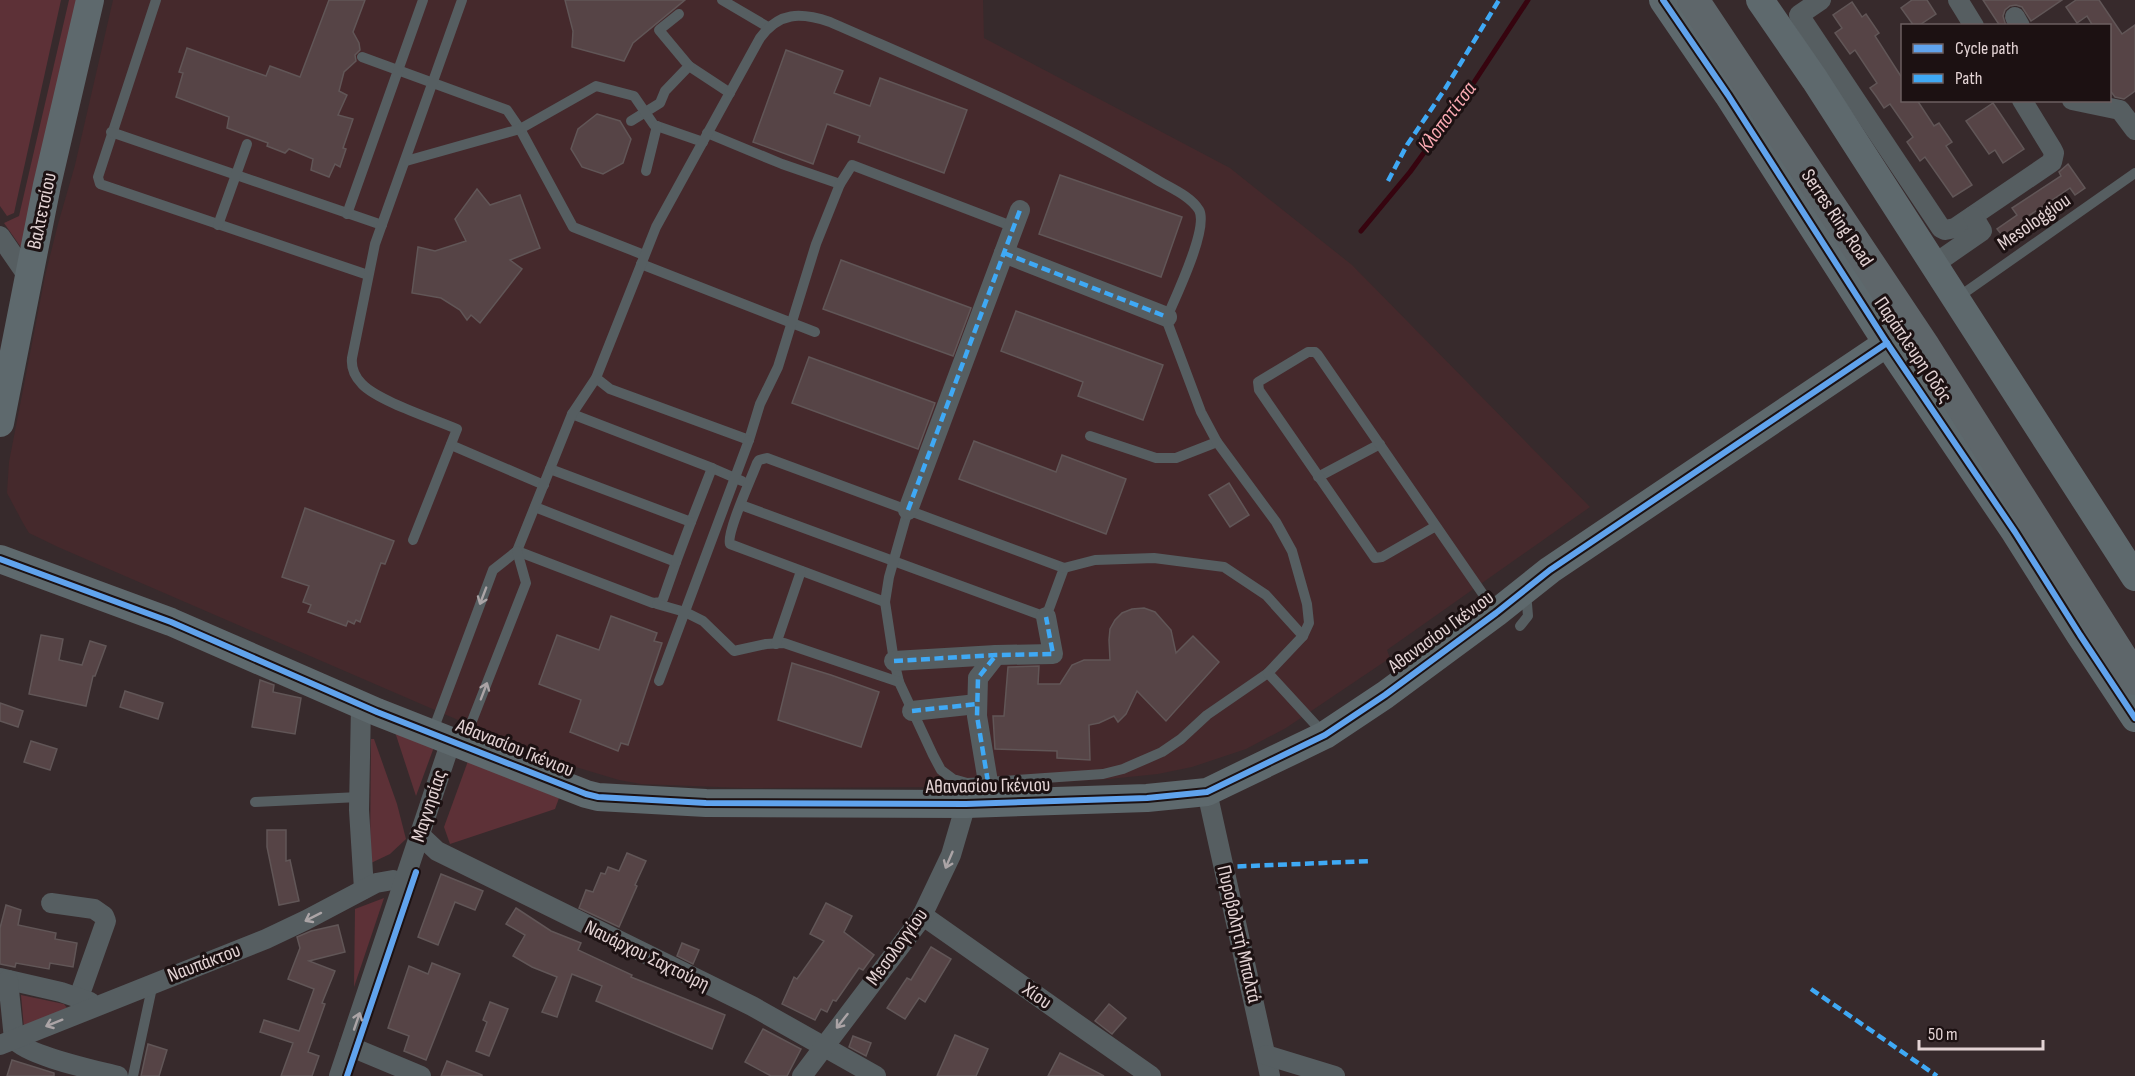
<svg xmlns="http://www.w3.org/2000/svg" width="2135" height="1076" viewBox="0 0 2135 1076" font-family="'Sofia Sans Condensed',sans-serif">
<rect width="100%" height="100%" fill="#372a2c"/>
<!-- built -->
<polygon fill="#45292c" points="113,0 983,0 984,38 1230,168 1352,265 1590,507 1387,650 1390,658 1286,728 1246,749 1192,767 1158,774 1109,779 1029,784 954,787 743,788 641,784 619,780 569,765 495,736 58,547 29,533 23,523 7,493 9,462 45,276 58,224 75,165"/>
<!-- green -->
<g fill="#5d3137">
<polygon points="0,0 61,0 14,213 7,216 0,206"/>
<polygon points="69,0 82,0 25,253 4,223 19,216"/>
<polygon points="394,729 434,747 416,796"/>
<polygon points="371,739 374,739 397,804 406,839 390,854 371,863 370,862"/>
<polygon points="468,761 559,798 555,809 450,844 444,827"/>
<polygon points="384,898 354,987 355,909"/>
<polygon points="21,995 64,1004 67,1008 24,1028"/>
</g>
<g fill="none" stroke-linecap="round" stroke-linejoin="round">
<!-- stream -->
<polyline stroke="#36040f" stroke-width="5" points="1361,231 1410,172 1465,96 1528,0"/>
</g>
<!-- building -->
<g fill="#564446" stroke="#615657" stroke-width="1.5">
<polygon points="329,0 365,0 353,32 359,43 360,50 355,55 356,61 344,72 339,91 347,95 338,115 353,119 343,148 346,149 340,167 335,164 329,177 311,170 313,159 289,149 285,153 267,146 268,143 227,128 229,117 176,97 183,73 179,72 187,48 266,76 270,66 300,77"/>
<polygon points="565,0 685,0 633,43 624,61 572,47 573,31"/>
<polygon points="1912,0 1927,0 1936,14 1918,26 1914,26 1901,8"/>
<polygon points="1983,0 2062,0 2031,21 2022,7 2016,5 2010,6 2005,10 2003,16 2006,26 2000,26"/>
<polygon points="2076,0 2099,0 2122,34 2135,25 2135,91 2124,99 2115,97 2109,89 2109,26 2093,26 2087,16 2077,23 2066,7"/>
<polygon points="1852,2 1862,17 1866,14 1879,33 1875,36 1902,78 1902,100 1917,100 1934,126 1939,123 1952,142 1946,146 1972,185 1953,197 1925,157 1920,161 1907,142 1913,137 1890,104 1884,108 1876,96 1870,88 1877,83 1855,50 1850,54 1835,33 1842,28 1833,15"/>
<polygon points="786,50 843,71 834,93 870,106 880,78 967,110 944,173 858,142 860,136 827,124 813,164 753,142"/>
<polygon points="1993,103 2024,149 2003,163 1995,150 1989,154 1966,121"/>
<polygon points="597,114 620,121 631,139 623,163 603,174 582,167 571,149 578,129"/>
<polygon points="2068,164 2085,188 2075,195 2070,188 2021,221 2025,228 2006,240 1997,229 2017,215 2012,208 2061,176 2059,172"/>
<polygon points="1060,175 1182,217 1161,277 1039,234"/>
<polygon points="477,189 490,205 520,195 540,248 510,260 522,269 480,323 471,315 467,320 460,310 441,298 412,293 418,247 435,251 466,241 455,219"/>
<polygon points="841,260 971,308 953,356 823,309"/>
<polygon points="1016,311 1163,365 1143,420 1078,396 1083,382 1001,351"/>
<polygon points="809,357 935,403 918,449 792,403"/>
<polygon points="974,441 1056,472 1062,455 1126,479 1106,534 959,479"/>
<polygon points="1229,483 1249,515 1230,527 1209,495"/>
<polygon points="305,508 394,541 385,564 381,563 360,622 356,620 354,624 348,621 346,626 308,612 311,605 303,602 309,586 282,577"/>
<polygon points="1144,608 1155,612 1171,630 1176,653 1193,636 1219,662 1166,721 1137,691 1126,714 1118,722 1114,716 1099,723 1089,725 1090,760 1057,758 1057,751 995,749 993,716 1004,716 1008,667 1039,666 1038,684 1060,684 1072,665 1084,660 1110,660 1109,640 1110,629 1115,620 1122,613 1132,609"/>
<polygon points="611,616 657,633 654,641 662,643 628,745 621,743 618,751 570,732 581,700 539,684 557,635 599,650"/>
<polygon points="41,635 63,639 59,660 82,665 90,641 106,646 95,676 93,676 86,706 29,694"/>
<polygon points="792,663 831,675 879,692 861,747 778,720"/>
<polygon points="260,680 274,685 273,692 301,698 295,734 252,727"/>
<polygon points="125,691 163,703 158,719 120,707"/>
<polygon points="0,703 23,711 18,727 0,721"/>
<polygon points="31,741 57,749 50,770 24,762"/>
<polygon points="267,830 286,830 286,861 290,860 299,901 279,905 267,847"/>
<polygon points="627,853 646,861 635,885 637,886 619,927 579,908 586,890 593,892 601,873 605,874 608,867 619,871"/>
<polygon points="441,874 483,891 475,910 455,902 438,945 418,937"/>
<polygon points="826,903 852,916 844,932 874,955 863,970 859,968 836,1001 833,1000 827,1012 821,1009 815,1020 782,1004 794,977 797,979 824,941 810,934"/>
<polygon points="6,905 21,910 18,925 56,933 55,939 77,943 73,967 50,963 49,969 16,963 15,967 0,964 0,928"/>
<polygon points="516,908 551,931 581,943 578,950 632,975 631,977 725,1015 712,1049 596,1001 602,986 572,974 557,1017 542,1012 557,977 532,967 513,956 525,935 506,924"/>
<polygon points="338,925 345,952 309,961 335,971 322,1003 325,1004 308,1052 319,1056 312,1076 281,1076 293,1043 260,1032 264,1020 299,1031 314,989 288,979 300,948 297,937 311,931"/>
<polygon points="682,943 699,950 693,964 677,956"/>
<polygon points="931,947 951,959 925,1002 919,998 905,1019 887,1008 907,978 911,980"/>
<polygon points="432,963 460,974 426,1060 404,1051 409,1036 388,1028 409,966 428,974"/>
<polygon points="490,1002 508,1009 489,1056 476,1051 487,1022 483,1020"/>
<polygon points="1109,1004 1126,1018 1112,1034 1095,1021"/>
<polygon points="763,1029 801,1049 787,1076 771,1076 745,1062"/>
<polygon points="955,1035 988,1049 976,1076 937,1076"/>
<polygon points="853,1036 871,1043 866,1056 849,1047"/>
<polygon points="148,1044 167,1050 159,1076 141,1076"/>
<polygon points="1060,1053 1104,1076 1048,1076"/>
<polygon points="12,1060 54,1073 54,1076 7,1076"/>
<polygon points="447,1061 482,1075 482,1076 441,1076"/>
</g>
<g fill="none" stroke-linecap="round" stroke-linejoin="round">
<!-- lane -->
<g stroke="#565e61" stroke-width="10">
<polyline points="156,0 98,177 100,184 368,275"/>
<polyline points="722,0 768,27"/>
<polyline points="362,57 507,110 520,129 573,227 644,255"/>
<polyline points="689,66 730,93"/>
<polyline points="631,121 660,103 665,91 689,66 659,30 679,14"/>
<polyline points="111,132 382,225"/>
<polyline points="707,133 782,164 840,184"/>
<polyline points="406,161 520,129 596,86 634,96 654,125 703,142"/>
<polyline points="646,171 657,126"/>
<polyline points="347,214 423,0"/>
<polyline points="218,225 247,144"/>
<polyline points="641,264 815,332"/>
<polyline points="1957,298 2135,173"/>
<polyline points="596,378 610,389 749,440 760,404 778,367 816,244 840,184 852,165 1014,227"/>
<polyline points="1090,436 1156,458 1176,458 1217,442"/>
<polyline points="451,445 544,485"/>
<polyline points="712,468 742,481"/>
<polyline points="550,469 691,522 712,468 572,414"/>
<polyline points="1318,477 1380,444"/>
<path d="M741 505 1046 617 1064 568 767 458 759 460 757 463C752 477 726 533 730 544L885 602"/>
<polyline points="908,510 889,577 885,602 894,661 899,682 933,755 941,770 953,779 967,783 988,782 1103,774 1123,769 1162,752 1181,739 1207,715 1268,673"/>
<polyline points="1436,526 1382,557 1375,558 1259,390 1258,382 1308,352 1315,352 1318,355 1496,613"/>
<path d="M413 540 457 429C434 419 378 401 362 384 355 377 351 368 352 358L375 244 462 0"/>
<polyline points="517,551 653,603 661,602 663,599 676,562 535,507"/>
<polyline points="676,562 691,522"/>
<polyline points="1064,568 1095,560 1154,558 1224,567 1266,595 1303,636"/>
<polyline points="657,604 685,612 703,621 734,651 766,644 784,643 899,682"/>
<polyline points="1520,626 1528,616 1527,604 1521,594"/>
<polyline points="776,644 801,571"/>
<polyline points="659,681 749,440"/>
<path d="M432 733 493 570 517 551 572 414 596 378 656 227 760 38C779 12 800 12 830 22 939 70 1052 116 1154 178 1168 187 1190 195 1199 210 1209 228 1176 296 1167 317L1168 324 1201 412 1217 442 1276 522 1292 551 1307 604 1309 623 1303 636 1268 673 1325 735"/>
<polyline points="463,744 526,583 517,551"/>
<polyline points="255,802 359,797"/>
<polyline points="133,1076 153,983"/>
</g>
<!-- street -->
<g stroke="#565e61" stroke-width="20">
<polyline points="1821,0 1799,15 1941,228 1945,230 1955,228 2052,162 2054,153 2052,149 2022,100"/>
<polyline points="1958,0 1974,26"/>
<polyline points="2015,17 2020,26"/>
<polyline points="2072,100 2120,110 2135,130"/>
<polyline points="0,236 29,278"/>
<polyline points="1004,253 1167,317"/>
<polyline points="1933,265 1982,231 1973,216"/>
<polyline points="908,510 1020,210"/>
<polyline points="894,661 996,655 1053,654 1046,617"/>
<polyline points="361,705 359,810 364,889"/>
<polyline points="912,711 977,704"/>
<polyline points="988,782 977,716 978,678 996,655"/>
<polyline points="1207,792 1270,1076"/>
<polyline points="420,835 437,851 752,1006 876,1076"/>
<polyline points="51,903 94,909 104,916 106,921 79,997"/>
<polyline points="922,915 1151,1076"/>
<polyline points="0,978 61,992 90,1002"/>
<path d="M8 980 14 1039C27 1056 95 1070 118 1076"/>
<polyline points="0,1045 266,939 306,920 376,883 393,880 403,885"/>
<polyline points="349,1046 421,1076"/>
<polyline points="1266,1055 1335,1076"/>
<polyline points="339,1076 451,741"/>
<polyline points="802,1076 920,920 951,855 966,804"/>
</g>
<!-- secondary -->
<g stroke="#5e696d" stroke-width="28">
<polyline points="1663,0 1728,95 1887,343 2015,532 2080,635 2135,718"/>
<polyline points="1760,0 1815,80 2135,577"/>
<polyline points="0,423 47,185 90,0"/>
<polyline points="0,559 171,622 377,712 586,794 598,797 706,803 966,804 1147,798 1207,792 1325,735 1385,695 1496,613 1550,570 1887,343"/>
</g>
<!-- primary -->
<polyline stroke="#5e666a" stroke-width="32" points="1693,0 1925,348 2135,679"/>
<!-- quiet -->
<g stroke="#3fa9f5" stroke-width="4.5" stroke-dasharray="9 4.5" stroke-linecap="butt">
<polyline points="1388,181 1407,145 1445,89 1499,0"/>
<polyline points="1004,253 1167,317"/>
<polyline points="908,510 1020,210"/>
<polyline points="894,661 996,655 1053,654 1046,617"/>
<polyline points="912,711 977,704"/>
<polyline points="988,782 977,716 978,678 996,655"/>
<polyline points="1224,867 1371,861"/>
<polyline points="1811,989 1937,1076"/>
</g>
<defs>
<g id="cycleway">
<polyline points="1663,0 1728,95 1887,343 2015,532 2080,635 2135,718"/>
<polyline points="0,559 171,622 377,712 586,794 598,797 706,803 966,804 1147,798 1207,792 1325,735 1385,695 1496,613 1550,570 1887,343"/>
<polyline points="347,1076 416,872"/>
</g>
</defs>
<!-- cycleway casing -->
<use href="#cycleway" stroke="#1c1112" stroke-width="10"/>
<!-- cycleway -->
<use href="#cycleway" stroke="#60a3ed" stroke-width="6"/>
</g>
<!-- one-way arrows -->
<defs><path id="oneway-shaft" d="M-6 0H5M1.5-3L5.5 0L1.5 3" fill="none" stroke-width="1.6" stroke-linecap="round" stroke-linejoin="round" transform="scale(1.5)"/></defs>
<g stroke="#aba4a6">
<use href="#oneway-shaft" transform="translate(483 596) rotate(111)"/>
<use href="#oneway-shaft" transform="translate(484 691) rotate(-69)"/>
<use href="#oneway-shaft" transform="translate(949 860) rotate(113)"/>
<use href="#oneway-shaft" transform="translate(313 917) rotate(153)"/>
<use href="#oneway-shaft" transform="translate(357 1021) rotate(-71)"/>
<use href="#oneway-shaft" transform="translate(842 1021) rotate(128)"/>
<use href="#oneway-shaft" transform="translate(54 1023) rotate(158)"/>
</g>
<g text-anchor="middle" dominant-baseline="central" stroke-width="6" stroke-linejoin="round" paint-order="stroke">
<!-- street labels -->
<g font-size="20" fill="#e3d3d4" stroke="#1c1112">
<text transform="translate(42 211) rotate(-78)">Βαλτετσίου</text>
<text transform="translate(1837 218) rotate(56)">Serres Ring Road</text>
<text transform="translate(2034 222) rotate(-35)">Mesologgiou</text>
<text transform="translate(1913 350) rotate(56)">Παράπλευρη Οδός</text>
<text transform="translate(1441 632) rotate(-36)">Αθανασίου Γκένιου</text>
<text transform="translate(515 748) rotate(22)">Αθανασίου Γκένιου</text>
<text transform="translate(988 786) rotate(-1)">Αθανασίου Γκένιου</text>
<text transform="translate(429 806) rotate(-72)">Μαγνησίας</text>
<text transform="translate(1239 934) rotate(77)">Πυροβολητή Μπαλτά</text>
<text transform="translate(897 947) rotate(-54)">Μεσολογγίου</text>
<text transform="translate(647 956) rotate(26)">Ναυάρχου Σαχτούρη</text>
<text transform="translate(204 963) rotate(-21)">Ναυπάκτου</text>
<text transform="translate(1037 996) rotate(35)">Χίου</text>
</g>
<!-- water labels -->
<g font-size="21" font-style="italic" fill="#fbaab3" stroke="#1c1112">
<text transform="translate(1447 117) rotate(-53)">Κλοποτίτσα</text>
</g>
</g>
<!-- legend -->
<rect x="1901" y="24" width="210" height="78" fill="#1c1112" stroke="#6c5f60" stroke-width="1.5"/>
<rect x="1913" y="44" width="30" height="9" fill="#60a3ed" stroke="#6c5f60" stroke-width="1.5"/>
<text x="1955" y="54" font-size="18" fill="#e3d3d4">Cycle path</text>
<rect x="1913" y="74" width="30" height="9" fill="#3fa9f5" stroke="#6c5f60" stroke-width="1.5"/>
<text x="1955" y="84" font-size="18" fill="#e3d3d4">Path</text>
<!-- scale -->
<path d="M1919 1040v9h124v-9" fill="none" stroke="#e3d3d4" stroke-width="3"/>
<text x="1928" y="1040" font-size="18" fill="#e3d3d4" stroke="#1c1112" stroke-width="4.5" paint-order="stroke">50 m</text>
</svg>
